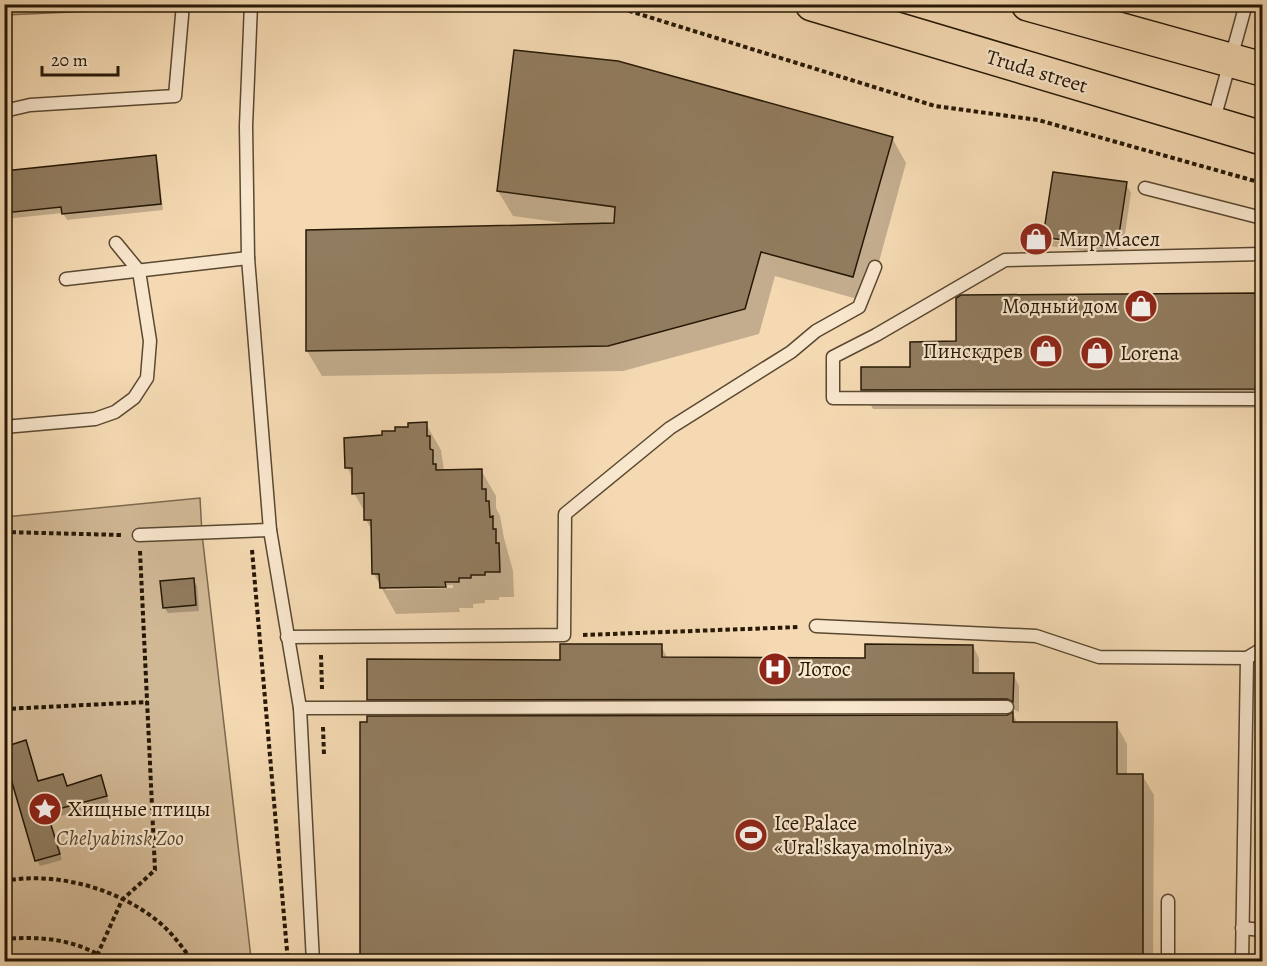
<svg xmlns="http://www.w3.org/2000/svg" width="1267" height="966" viewBox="0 0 1267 966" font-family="Alegreya,serif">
<rect width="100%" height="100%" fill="#f4d9b2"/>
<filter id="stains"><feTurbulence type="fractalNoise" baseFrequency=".00333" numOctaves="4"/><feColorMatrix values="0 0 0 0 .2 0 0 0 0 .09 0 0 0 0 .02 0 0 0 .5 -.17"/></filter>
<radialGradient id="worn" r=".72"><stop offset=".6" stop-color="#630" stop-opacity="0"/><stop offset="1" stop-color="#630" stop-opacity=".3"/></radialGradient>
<!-- green -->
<g fill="#d1b895" stroke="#7c684e" stroke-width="1.5">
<polygon points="4,5 5,4 127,5 117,10 5,15"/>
<polygon points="200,498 202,534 251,958 248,962 5,962 5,517"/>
</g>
<!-- shadow -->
<g fill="#0003" fill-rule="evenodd">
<polygon points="892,138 906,163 868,302 775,276 759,334 623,371 322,376 307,351 307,232 572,224 513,216 498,191"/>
<polygon points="155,157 158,163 163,210 67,220 63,213 4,219 4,173"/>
<polygon points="1126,184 1131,193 1123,247 1049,237 1049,240 1123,250 1122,256 1050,246 1045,237"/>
<polygon points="1261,294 1262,408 873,409 862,389 911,369"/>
<path d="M426 424 441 450 444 471 481 470 496 496V508L500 516 504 538 513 571 514 597H499V600H485V603L473 604V608H459L460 612 396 614 374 574 373 532 366 520V514L354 493 353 479 347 467 384 436ZM453 585V588L386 590V587Z"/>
<polygon points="193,579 197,586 199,611 168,613 164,607"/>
<polygon points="661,646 667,657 867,660 973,646 979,658 979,674 1013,674 1019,686 1019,712 1015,710 375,711 368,699 562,661"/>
<polygon points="1013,714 1018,724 1116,724 1127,744 1127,775 1142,775 1154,795 1153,962 361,962"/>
<polygon points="25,742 39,783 63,776 67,787 100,777 109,802 50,819 62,860 40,866 37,860"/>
</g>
<!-- building -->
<g fill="#917c5f" stroke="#261806" stroke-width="1.5">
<polygon points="514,50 618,61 893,137 853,277 761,252 745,309 608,346 306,351 306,230 614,223 615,207 497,191"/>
<polygon points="156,155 161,204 62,214 61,207 4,213 4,171"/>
<polygon points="1053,172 1127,182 1117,248 1043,237"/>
<polygon points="1262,293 1263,389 861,390 861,367 910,367 910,342 956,341 956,298 961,295"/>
<polygon points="427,422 427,436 430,436 430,449 433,450 433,464 436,464 436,470 482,469 482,489 486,489 486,501 489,501 490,517 493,516 493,529 496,529 496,543 499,543 500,572 485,572 485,575 471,575 471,578 459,578 459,582 445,582 446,587 380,588 379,574 372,574 371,520 364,520 364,493 352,494 352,468 345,468 344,438 382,435 382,431 395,431 395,427 408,427 408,423"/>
<polygon points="194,578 196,605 163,608 160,581"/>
<polygon points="560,644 662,644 662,657 865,658 865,644 973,645 973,673 1014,673 1013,702 1007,699 367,700 367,659 560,660"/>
<polygon points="1013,712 1013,722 1117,722 1117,774 1143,774 1143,962 360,962 360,722 367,722 367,716 1007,715"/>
<polygon points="26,740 38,781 63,774 67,786 101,775 107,796 47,812 60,854 35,861 4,755 4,747"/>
</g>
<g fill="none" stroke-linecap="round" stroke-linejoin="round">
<defs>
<g id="service">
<polyline points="251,4 246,126 248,258 270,530 300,708 313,962"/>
<polyline points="4,111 30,105 175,96 183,4"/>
<polyline points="1213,123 1246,4"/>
<polyline points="1145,188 1262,218"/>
<polyline points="1262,254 1005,260 876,335 833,357 833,398 1262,399"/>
<polyline points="66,279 248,258"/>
<polyline points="4,427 95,419 115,412 134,398 147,378 150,341 139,271 116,243"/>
<polyline points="139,535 270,530"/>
<polyline points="816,626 1036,636 1099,657 1247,658 1262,649"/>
<polyline points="287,637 564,635 565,514 670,428 791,352 816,331 859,307 875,267"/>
<polyline points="300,708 1007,707"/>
<polyline points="1168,901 1168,962"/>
<polyline points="1242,928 1262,930"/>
<polyline points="1242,962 1247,658"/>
</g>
<g id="primary">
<polyline points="812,4 1262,138"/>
<polyline points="1028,4 1262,69"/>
</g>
</defs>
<!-- service casing -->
<use href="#service" stroke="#5a4831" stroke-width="15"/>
<!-- primary casing -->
<use href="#primary" stroke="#261806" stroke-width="36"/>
<!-- path -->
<g stroke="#261806" stroke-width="4" stroke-dasharray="4.5 3" stroke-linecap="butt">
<polyline points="607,4 935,106 1038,120 1262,183"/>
<polyline points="4,532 121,535"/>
<polyline points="252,550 288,962"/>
<polyline points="583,635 800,627"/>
<polyline points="321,655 322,689"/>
<polyline points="4,709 147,702"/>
<polyline points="323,727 324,755"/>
<path d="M4 881C56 871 120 889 160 923 173 934 183 948 193 962"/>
<path d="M4 939C41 936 79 939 109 962"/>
<polyline points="4,945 9,962"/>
<polyline points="94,962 122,900 155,870 140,551"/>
</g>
<!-- service -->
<use href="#service" stroke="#f8e6cd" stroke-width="12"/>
<!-- primary -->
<use href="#primary" stroke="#f4d9b2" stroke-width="33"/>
</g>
<!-- icons -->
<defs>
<symbol id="shop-disc" viewBox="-11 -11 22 22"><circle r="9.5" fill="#8f2418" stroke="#f8e6cd"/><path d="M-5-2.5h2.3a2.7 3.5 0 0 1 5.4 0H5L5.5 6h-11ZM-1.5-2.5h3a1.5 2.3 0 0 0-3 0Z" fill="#fff"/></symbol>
<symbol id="hospital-disc" viewBox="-11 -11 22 22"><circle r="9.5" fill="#8f2418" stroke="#f8e6cd"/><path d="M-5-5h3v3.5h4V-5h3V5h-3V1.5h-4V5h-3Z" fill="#fff"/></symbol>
<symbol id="sight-disc" viewBox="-11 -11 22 22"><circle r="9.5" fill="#8f2418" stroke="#f8e6cd"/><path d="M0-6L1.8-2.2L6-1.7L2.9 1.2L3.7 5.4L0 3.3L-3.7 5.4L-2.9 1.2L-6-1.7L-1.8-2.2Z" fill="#fff"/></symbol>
<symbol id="stadium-disc" viewBox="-11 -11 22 22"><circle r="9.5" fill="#8f2418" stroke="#f8e6cd"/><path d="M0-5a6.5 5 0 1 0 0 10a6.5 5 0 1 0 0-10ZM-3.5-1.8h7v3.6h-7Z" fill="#fff"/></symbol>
</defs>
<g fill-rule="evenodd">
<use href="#shop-disc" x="1017" y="220" width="38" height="38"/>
<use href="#shop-disc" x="1122" y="287" width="38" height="38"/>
<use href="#shop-disc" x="1027" y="332" width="38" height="38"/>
<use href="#shop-disc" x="1078" y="334" width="38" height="38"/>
<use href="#hospital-disc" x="756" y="650" width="38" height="38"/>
<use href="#sight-disc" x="26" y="790" width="38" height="38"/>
<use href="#stadium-disc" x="732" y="816" width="38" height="38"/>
</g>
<g text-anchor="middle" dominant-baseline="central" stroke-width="4.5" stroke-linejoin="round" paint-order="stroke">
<!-- street labels -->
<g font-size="21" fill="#261806" stroke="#f8e6cd">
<text transform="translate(1037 71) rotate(17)">Truda street</text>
</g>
<!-- poi labels -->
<g font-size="21" fill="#261806" stroke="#f8e6cd" text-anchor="start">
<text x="1059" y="239">Мир Масел</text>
<text x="1118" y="306" text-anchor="end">Модный дом</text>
<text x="1023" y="351" text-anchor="end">Пинскдрев</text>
<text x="1120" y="353">Lorena</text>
<text x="798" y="669">Лотос</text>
<text x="68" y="809">Хищные птицы</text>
<text x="774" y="823">Ice Palace<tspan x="774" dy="24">«Ural'skaya molniya»</tspan></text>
</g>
<!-- park labels -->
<g font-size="21" font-style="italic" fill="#594831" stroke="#f8e6cd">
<text x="120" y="838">Chelyabinsk Zoo</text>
</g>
</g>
<!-- margin -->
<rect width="1267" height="966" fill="none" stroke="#f4d9b2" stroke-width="24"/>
<rect x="6" y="6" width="1255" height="954" fill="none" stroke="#261806" stroke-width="3"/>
<rect x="12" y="12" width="1243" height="942" fill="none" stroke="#261806" stroke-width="1.5"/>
<!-- scale -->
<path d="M42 66v9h76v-9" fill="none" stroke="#261806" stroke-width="3"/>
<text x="51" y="66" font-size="18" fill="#261806" stroke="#f8e6cd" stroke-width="4.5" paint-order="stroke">20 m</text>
<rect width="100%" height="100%" filter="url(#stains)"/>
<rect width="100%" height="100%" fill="url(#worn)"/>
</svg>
